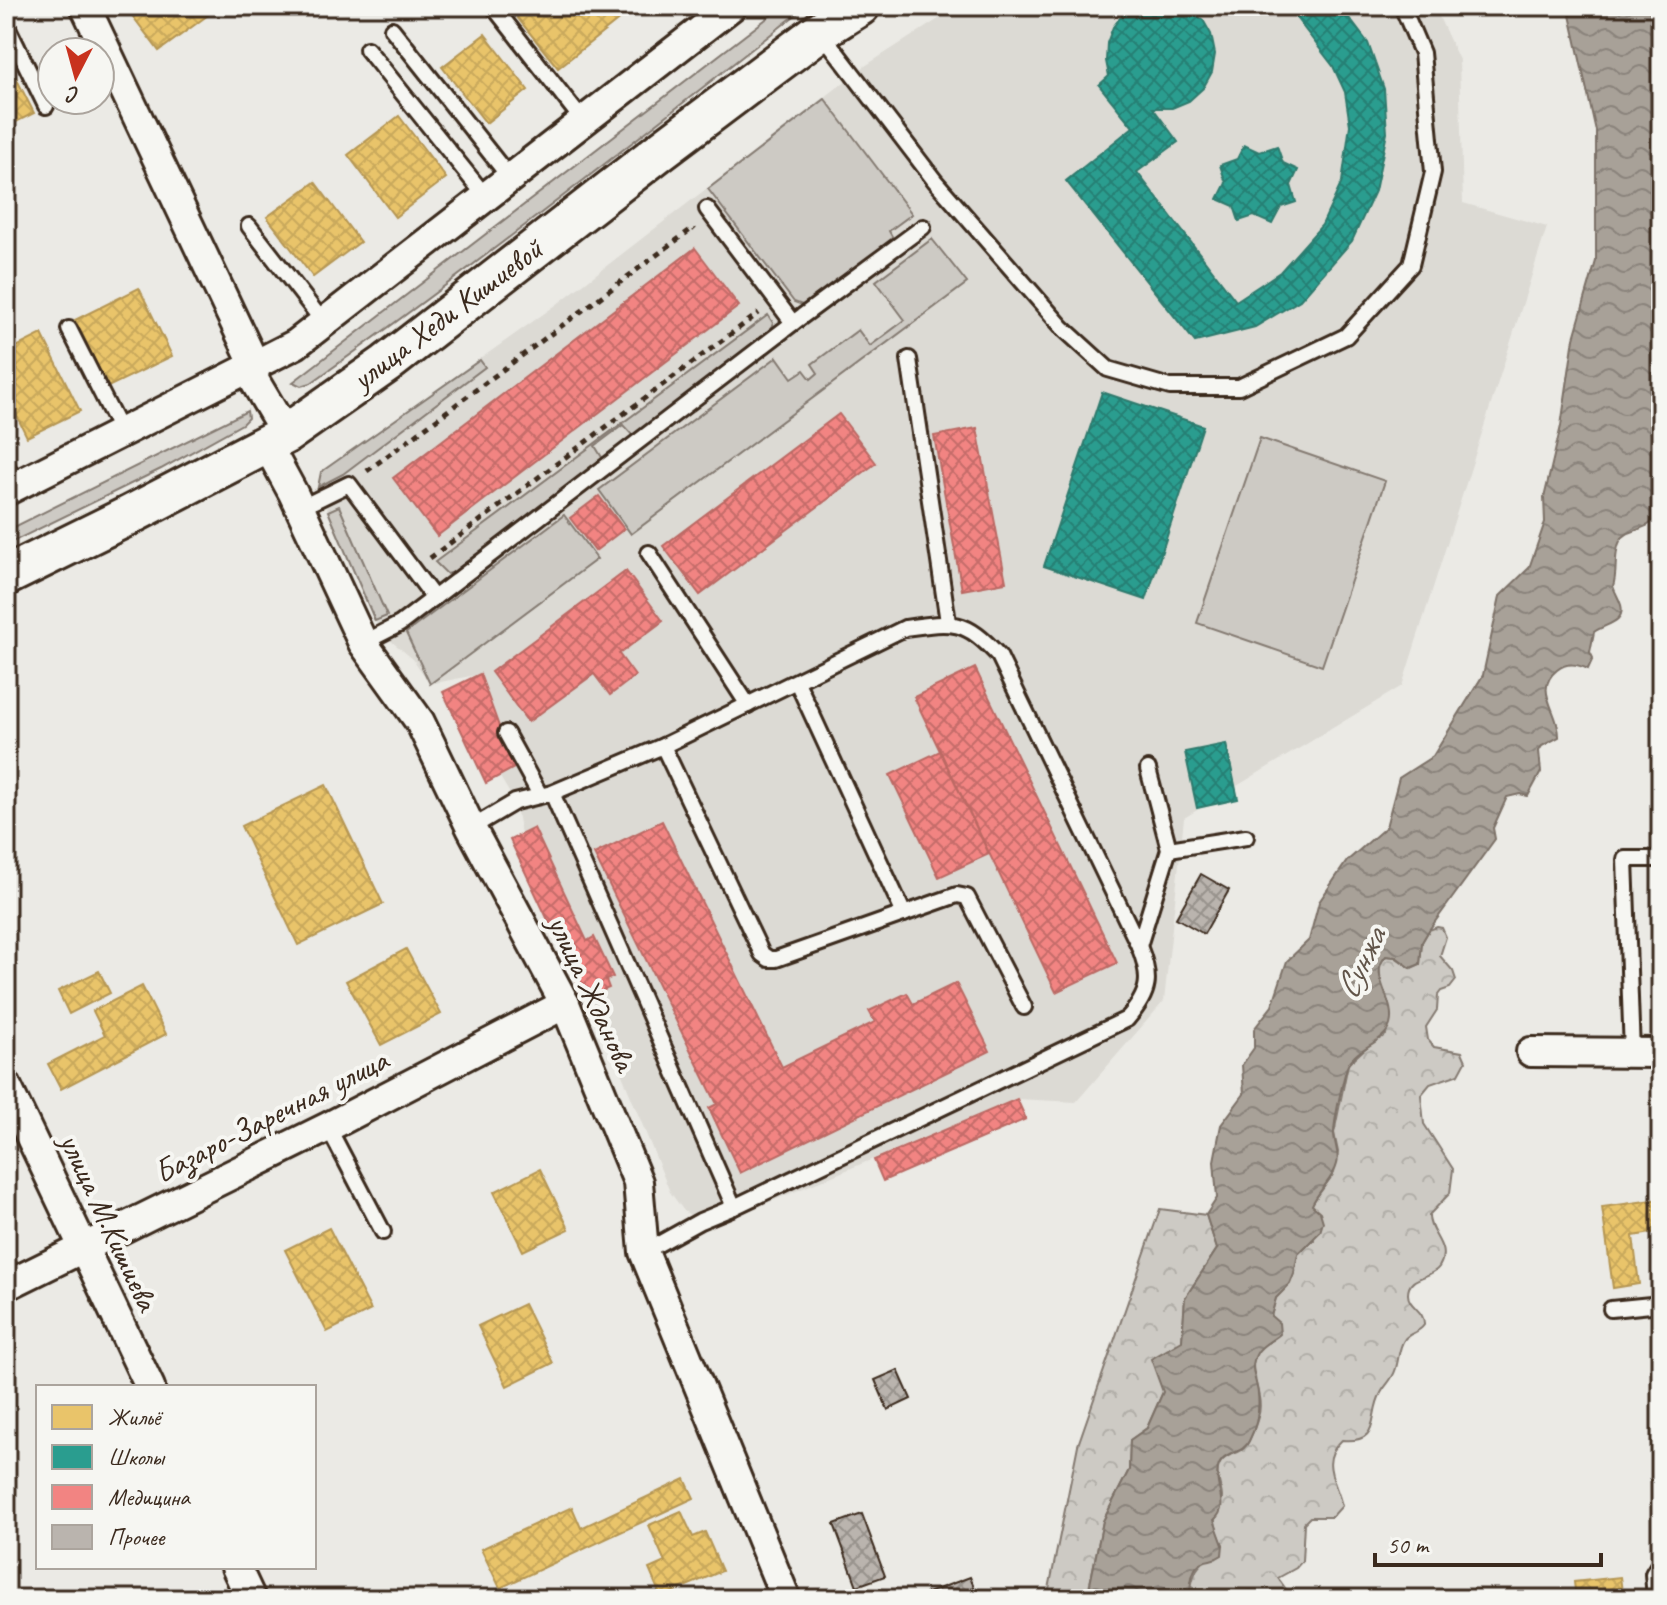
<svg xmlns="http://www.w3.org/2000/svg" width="1667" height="1605" viewBox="0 0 1667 1605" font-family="Caveat,sans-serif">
<defs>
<pattern id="forest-crowns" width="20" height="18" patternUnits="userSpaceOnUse" patternTransform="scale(2)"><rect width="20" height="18" fill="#cdcac4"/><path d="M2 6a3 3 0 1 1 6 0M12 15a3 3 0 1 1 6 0" fill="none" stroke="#b1aea8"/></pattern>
<pattern id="water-waves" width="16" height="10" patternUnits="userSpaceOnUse" patternTransform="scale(2)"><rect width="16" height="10" fill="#a8a198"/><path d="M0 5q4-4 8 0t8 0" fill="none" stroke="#8a837b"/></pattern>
<pattern id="homes-cross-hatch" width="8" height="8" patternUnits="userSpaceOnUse" patternTransform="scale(2)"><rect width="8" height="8" fill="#e9c46a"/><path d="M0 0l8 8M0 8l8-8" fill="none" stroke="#c9a95b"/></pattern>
<pattern id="schools-cross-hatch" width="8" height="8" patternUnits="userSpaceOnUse" patternTransform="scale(2)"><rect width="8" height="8" fill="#2a9d8f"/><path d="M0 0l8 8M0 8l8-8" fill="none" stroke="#258074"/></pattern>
<pattern id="health-cross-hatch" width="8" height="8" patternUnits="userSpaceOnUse" patternTransform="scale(2)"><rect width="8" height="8" fill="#f28482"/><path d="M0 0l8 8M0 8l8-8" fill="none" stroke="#c56c6a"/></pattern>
<pattern id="building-cross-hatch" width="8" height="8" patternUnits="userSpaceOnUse" patternTransform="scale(2)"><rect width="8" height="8" fill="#bab4ae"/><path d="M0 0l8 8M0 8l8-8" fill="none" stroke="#98938d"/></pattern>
</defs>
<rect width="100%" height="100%" fill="#ebeae5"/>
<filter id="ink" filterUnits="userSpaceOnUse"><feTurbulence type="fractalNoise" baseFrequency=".0125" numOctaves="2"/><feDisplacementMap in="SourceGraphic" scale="16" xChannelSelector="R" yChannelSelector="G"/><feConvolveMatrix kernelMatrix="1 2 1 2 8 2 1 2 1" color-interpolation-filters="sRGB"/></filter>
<g filter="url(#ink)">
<!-- built -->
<polygon fill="#dcdad4" points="959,6 1434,6 1459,60 1463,203 1547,227 1402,686 1184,818 1164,1001 1076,1102 1017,1099 705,1229 700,1221 684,1211 670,1192 590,997 585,998 510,840 521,834 515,802 500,777 486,783 443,692 476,675 430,684 413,659 380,632 318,487 321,472 556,305 865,66"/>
<!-- grass -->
<g fill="#cdcac4" stroke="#847a71" stroke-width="2">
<path d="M783 6H807C643 134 481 263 311 383L301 386 293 382Z"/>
<polygon points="825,99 912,214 889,231 894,240 805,306 794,302 708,189"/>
<polygon points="932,239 967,283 631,534 599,490 777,357 792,378 804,370 811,379 818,373 812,364 858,330 870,346 905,320 876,281"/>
<polygon points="768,315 773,323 770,332 633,436 623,425 595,446 603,459 455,572 447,574 435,562"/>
<polygon points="480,360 485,367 343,474 318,487 321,472"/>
<polygon points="247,411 248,418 242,424 161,469 6,545 6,531"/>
<polygon points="1260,438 1385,481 1322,666 1197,623"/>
<polygon points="339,506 387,616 375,621 328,511"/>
<polygon points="564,515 597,559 430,684 406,633"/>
</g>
<!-- forest -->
<g fill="url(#forest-crowns)" stroke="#847a71" stroke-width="2">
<path d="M1437 927 1442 928 1446 937 1440 956 1453 971 1456 980 1450 988 1441 991 1438 995 1437 1010 1426 1027 1428 1040 1434 1047 1462 1052 1466 1061 1459 1074 1430 1084 1421 1095 1424 1124 1453 1169 1450 1193 1429 1215C1428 1234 1452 1246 1439 1267 1431 1279 1408 1275 1408 1294 1408 1307 1425 1310 1424 1325 1418 1334 1409 1332 1404 1340 1398 1349 1399 1361 1395 1371 1392 1380 1385 1385 1381 1393 1368 1415 1382 1444 1342 1440 1318 1462 1337 1482 1342 1506L1332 1517H1310L1304 1523 1302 1561 1296 1568 1278 1578 1293 1599H1189C1194 1565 1197 1567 1223 1545 1220 1538 1216 1529 1215 1522 1214 1513 1221 1506 1222 1498 1222 1486 1213 1473 1221 1462 1226 1454 1235 1455 1242 1450 1250 1443 1255 1427 1258 1417 1268 1390 1232 1357 1273 1340L1271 1316 1276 1298 1290 1283 1298 1254 1314 1240 1311 1205 1334 1173 1338 1152 1334 1133 1348 1064 1369 1045 1386 1035 1379 964 1386 956 1395 957 1411 968 1420 964 1422 942 1429 930Z"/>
<polygon points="1160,1209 1206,1215 1217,1249 1185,1298 1182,1341 1163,1392 1147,1428 1130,1440 1129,1470 1103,1521 1087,1598 1047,1599 1078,1445"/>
</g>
<!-- water -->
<path fill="url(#water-waves)" stroke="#7c7167" stroke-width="2" d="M1568 6H1661L1659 512C1651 533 1627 527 1620 541 1613 554 1618 572 1613 586 1615 593 1619 598 1621 605 1626 623 1604 624 1594 632L1590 652 1593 658 1588 669C1577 664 1567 662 1557 670 1532 690 1560 712 1559 737L1542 746 1539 751 1541 772 1528 796 1520 794 1507 797 1493 828 1495 839 1429 930 1422 942 1420 964 1411 968 1396 957 1386 956C1367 976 1397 1000 1390 1025 1384 1044 1355 1047 1347 1067 1343 1079 1334 1121 1334 1133 1334 1144 1340 1153 1337 1164 1334 1178 1318 1191 1312 1205L1320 1212 1323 1222 1320 1232 1298 1254 1294 1274 1290 1284 1276 1298 1271 1316 1279 1323 1280 1334C1272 1341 1262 1344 1257 1353 1248 1369 1257 1379 1258 1394 1260 1411 1256 1427 1249 1441 1243 1455 1222 1451 1218 1468 1213 1486 1231 1506 1214 1520L1223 1545 1222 1555C1214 1561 1211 1559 1203 1562 1190 1567 1191 1587 1189 1599H1087L1103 1521 1129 1470 1130 1440 1147 1428 1163 1392 1151 1359 1182 1341 1185 1298 1217 1249 1206 1215 1217 1198 1214 1161 1221 1125 1244 1094 1242 1065 1254 1048V1029L1272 1006 1287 961 1309 940 1319 902 1347 861 1386 827 1399 778 1433 756 1483 675 1500 596 1529 568 1545 522 1544 498 1561 426 1574 338 1596 261V131Z"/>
<!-- homes -->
<g fill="url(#homes-cross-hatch)" stroke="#b59653" stroke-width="2">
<polygon points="125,6 202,6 208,15 159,51"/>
<polygon points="508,6 612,6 621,18 558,68"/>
<polygon points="485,34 528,90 486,123 442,67"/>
<polygon points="6,58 34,113 6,127"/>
<polygon points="399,116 446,178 395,217 348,155"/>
<polygon points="315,182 360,242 313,277 267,217"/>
<polygon points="139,288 172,356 108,387 75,320"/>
<polygon points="42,334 80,411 27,437 6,394 6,352"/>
<polygon points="326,785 383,904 298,945 241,826"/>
<polygon points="406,949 441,1014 381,1045 346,981"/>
<polygon points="99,971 110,993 69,1014 58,991"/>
<polygon points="142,986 166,1034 61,1089 48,1064 105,1035 93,1011"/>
<polygon points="540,1169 569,1229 523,1251 494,1192"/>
<polygon points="1661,1199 1661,1257 1658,1232 1633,1236 1639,1284 1613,1288 1602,1207"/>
<polygon points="329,1228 371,1310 327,1332 285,1250"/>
<polygon points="524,1304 553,1363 507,1386 478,1326"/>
<polygon points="685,1479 694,1498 500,1588 481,1549 572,1507 581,1528"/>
<polygon points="681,1511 693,1537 705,1532 722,1571 661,1597 649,1569 665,1562 649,1525"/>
<polygon points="1620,1577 1623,1599 1576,1599 1574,1582"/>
</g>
<!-- schools -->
<g fill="url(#schools-cross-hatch)" stroke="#2f7a6d" stroke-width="2">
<polygon points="1136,6 1184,6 1203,20 1211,34 1215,54 1212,72 1203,88 1189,101 1172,108 1153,108 1178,142 1137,172 1236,301 1280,272 1322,225 1342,182 1350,125 1345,92 1333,66 1287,6 1340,6 1368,43 1384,89 1387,133 1375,191 1352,241 1300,300 1255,327 1195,342 1066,181 1133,127 1099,85 1109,76 1106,61 1107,43 1113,27 1124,13"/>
<polygon points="1244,145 1259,152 1277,146 1283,163 1298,170 1291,185 1296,202 1281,207 1272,224 1254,216 1239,221 1234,206 1218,199 1226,183 1220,165 1237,159"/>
<polygon points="1102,392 1203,426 1146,600 1044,566"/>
<polygon points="1226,744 1238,799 1197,808 1185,752"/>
</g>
<!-- health -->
<g fill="url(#health-cross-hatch)" stroke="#bb6964" stroke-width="2">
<polygon points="695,248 739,306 437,536 393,478"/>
<polygon points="839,414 876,463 700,595 663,546"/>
<polygon points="977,428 1006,582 962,590 934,436"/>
<polygon points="599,496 624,529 595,551 570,518"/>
<polygon points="626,571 663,621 619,654 635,676 610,695 594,674 528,722 491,672"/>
<polygon points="975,668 1117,963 1056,992 914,697"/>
<polygon points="480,674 514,768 486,783 443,692"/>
<polygon points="940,751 989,854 939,877 890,775"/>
<polygon points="662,821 782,1067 875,1022 869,1011 907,993 913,1004 956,983 990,1051 740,1173 709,1108 717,1104 594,854"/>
<polygon points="534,828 587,941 594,937 613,977 606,980 609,988 585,998 510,840"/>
<polygon points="1017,1099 1026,1119 883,1181 874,1160"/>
</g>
<!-- building -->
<g fill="url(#building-cross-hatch)" stroke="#3b2a1e" stroke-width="2">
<polygon points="1201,874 1229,890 1204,934 1176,918"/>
<rect x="1655" y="897" width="6" height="59"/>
<polygon points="898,1370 911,1399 888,1410 875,1380"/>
<polygon points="862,1514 885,1576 857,1586 834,1524"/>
<polygon points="970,1577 979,1599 911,1599"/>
</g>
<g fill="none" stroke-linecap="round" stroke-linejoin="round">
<defs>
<g id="service">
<polyline points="493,6 583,121"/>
<polyline points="6,24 46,106"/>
<polyline points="392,29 510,178"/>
<polyline points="820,31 935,181 1063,328 1108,369 1170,387 1239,387 1346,336 1411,265 1433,172 1422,53 1402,6"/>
<polyline points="367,49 486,197"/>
<polyline points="707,209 793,323"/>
<polyline points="249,226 324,323"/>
<polyline points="69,329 122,434"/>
<polyline points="909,359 948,622"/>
<polyline points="6,465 18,486"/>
<polyline points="300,508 349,484 434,598"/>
<polyline points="649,553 748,705"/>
<polyline points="363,643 400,624 793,323 923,227"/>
<polyline points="797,682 904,914"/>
<polyline points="506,733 540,795"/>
<polyline points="663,746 762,954 769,959 776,959 957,895 967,897 1024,1007"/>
<path d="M471 828 515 802 552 793 663 746 905 628C953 621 965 619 999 656L1139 946C1152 978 1150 993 1127 1019L734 1207 552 793"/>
<polyline points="1169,849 1246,837"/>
<polyline points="1139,946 1169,849 1148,769"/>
<polyline points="1632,1053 1625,859 1661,859"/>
<polyline points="328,1127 383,1232"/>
<polyline points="644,1252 700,1221 734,1207"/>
<polyline points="1611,1309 1661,1304"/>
<polyline points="1655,1599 1653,1574 1661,1561"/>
</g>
<g id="minor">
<polyline points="85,6 255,365 254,380 286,434"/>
<polyline points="267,445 293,493 363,643 420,722 471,828 565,1004 638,1182 644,1252 786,1599"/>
<polyline points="6,491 296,344 732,6"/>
<polyline points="1531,1052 1661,1053"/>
<polyline points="6,1085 150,1387"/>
<polyline points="6,1286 328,1127 565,1004"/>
<polyline points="236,1567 251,1599"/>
</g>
<polyline id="secondary" points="6,576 128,516 286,434 386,364 659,152 820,31 860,6"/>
</defs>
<!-- service casing -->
<use href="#service" stroke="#3b2a1e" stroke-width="20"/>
<!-- minor casing -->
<use href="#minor" stroke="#3b2a1e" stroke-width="34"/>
<!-- secondary casing -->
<use href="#secondary" stroke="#3b2a1e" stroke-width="44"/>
<!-- path -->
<g stroke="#3b2a1e" stroke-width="5" stroke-dasharray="6 6" stroke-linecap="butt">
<polyline points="367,471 693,228 695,230"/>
<polyline points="430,558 759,313"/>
</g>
<!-- service -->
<use href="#service" stroke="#f6f6f2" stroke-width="14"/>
<!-- minor -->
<use href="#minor" stroke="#f6f6f2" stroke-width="28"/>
<!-- secondary -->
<use href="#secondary" stroke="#f6f6f2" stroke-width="38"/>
</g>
</g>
<g text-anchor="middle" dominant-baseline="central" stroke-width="8" stroke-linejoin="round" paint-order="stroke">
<!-- street labels -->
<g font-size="32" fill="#3b2a1e" stroke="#f6f6f2">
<text transform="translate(447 314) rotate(-37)">улица Хеди Кишиевой</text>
<text transform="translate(592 993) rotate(65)">улица Жданова</text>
<text transform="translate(271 1116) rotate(-27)">Базаро-Заречная улица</text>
<text transform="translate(109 1222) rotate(65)">улица М.Кишиева</text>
</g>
<!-- water labels -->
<g font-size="34" font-style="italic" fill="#615449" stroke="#f6f6f2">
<text transform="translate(1360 963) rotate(-64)">Сунжа</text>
</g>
</g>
<!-- margin -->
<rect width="1667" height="1605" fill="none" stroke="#f6f6f2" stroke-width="32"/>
<rect x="16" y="16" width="1635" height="1573" fill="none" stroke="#3b2a1e" stroke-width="3" filter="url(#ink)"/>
<!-- legend -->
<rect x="36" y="1385" width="280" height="184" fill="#f6f6f2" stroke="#aba49d" stroke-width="2"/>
<rect x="52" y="1405" width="40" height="24" fill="#e9c46a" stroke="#aba49d" stroke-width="2"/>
<text x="108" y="1425" font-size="24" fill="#3b2a1e">Жильё</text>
<rect x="52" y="1445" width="40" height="24" fill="#2a9d8f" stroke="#aba49d" stroke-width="2"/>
<text x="108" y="1465" font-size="24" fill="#3b2a1e">Школы</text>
<rect x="52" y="1485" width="40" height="24" fill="#f28482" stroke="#aba49d" stroke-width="2"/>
<text x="108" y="1505" font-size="24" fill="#3b2a1e">Медицина</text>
<rect x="52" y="1525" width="40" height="24" fill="#bab4ae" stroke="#aba49d" stroke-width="2"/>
<text x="108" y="1545" font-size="24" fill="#3b2a1e">Прочее</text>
<!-- north arrow -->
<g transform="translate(76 76) rotate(186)"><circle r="38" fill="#f6f6f2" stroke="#aba49d" stroke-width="2"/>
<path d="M0-6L14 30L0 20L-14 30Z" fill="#c8321e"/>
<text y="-12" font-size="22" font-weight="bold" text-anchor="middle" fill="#3b2a1e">С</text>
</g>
<!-- scale -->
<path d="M1375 1553v12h226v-12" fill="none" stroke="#3b2a1e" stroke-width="4"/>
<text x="1387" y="1553" font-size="24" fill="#3b2a1e" stroke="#f6f6f2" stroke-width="6" paint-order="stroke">50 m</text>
</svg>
